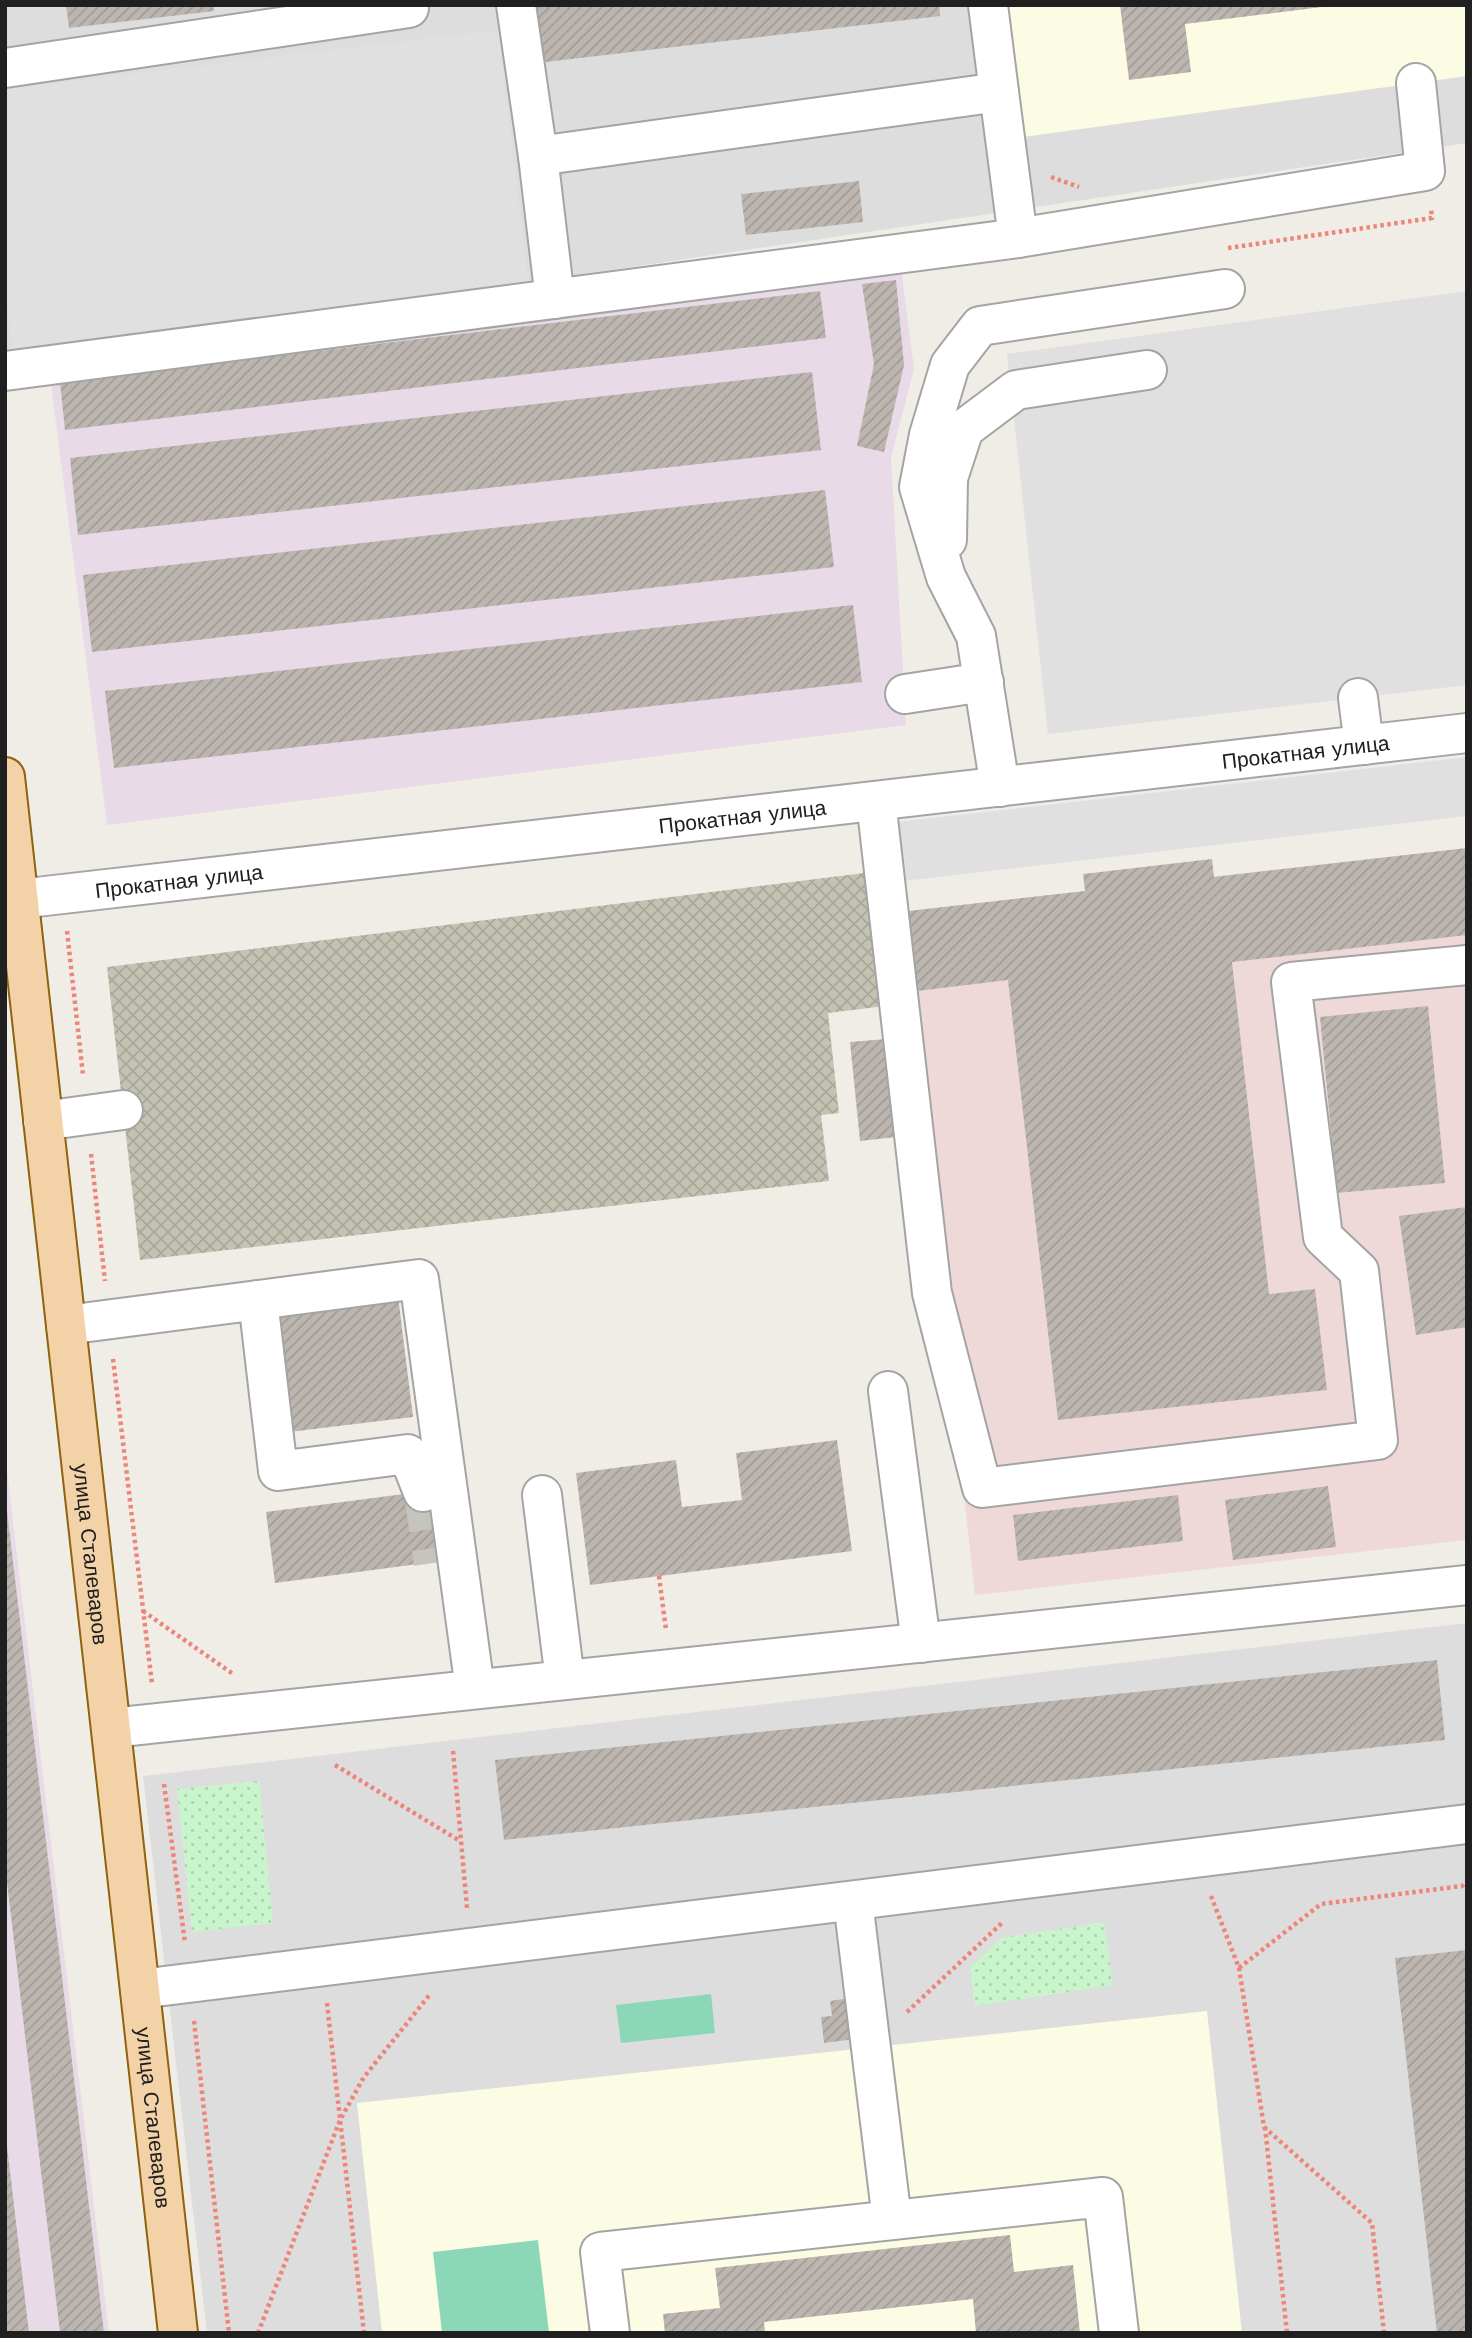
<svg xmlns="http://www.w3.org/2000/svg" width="1472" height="2338" viewBox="0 0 1472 2338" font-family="'Work Sans',sans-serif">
<defs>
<pattern id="construction-cross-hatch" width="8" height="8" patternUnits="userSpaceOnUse" patternTransform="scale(1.75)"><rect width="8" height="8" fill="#c4c3b3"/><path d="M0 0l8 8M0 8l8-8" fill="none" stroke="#a8a79a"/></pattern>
<pattern id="park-dots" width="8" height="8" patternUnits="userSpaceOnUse" patternTransform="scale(1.75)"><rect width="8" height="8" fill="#c9f5cc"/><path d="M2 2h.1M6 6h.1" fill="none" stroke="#acd2af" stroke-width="1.8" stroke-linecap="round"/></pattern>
<pattern id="building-hatch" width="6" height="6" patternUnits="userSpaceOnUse" patternTransform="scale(1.75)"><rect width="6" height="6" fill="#bdb6b0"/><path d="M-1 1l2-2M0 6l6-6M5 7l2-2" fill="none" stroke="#a29c97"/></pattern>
</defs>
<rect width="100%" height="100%" fill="#f0ede7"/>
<!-- residential -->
<g fill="#dedddd">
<polygon points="5,5 1467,5 1467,143 5,360"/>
<polygon points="1467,1623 1467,2333 207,2333 143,1776"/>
</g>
<!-- commercial -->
<polygon fill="#efd9d8" points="1467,848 1467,1540 975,1595 900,912"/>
<!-- industrial -->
<g fill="#e8dae6">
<polygon points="901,268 914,369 891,458 906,725 107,825 50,375"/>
<polygon points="5,1454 109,2333 5,2333"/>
</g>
<!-- education -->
<g fill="#fcfce4">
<polygon points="1006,5 1467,5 1467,76 1023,137"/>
<polygon points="1207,2011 1242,2333 382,2333 357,2103"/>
</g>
<!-- construction -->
<polygon fill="url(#construction-cross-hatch)" points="872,872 885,1006 828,1013 839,1113 821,1115 829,1181 140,1260 107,967"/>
<!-- park -->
<g fill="url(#park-dots)">
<polygon points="259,1781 273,1923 192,1932 177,1789"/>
<polygon points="1104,1922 1113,1985 975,2006 970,1967 1002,1938"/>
</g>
<!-- pitch -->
<g fill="#8dd7b9">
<polygon points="711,1994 715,2033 621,2043 616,2005"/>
<polygon points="538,2240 549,2333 442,2333 433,2252"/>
</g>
<!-- parking -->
<g fill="#e0e0e0">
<polygon points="498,30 529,287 12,351 5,288 5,89"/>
<polygon points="1467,291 1467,685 1048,734 1007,354"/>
<polygon points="1467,757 1467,816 895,882 888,823"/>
</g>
<!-- building -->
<g fill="url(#building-hatch)">
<polygon points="66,5 213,5 214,11 69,28"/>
<polygon points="530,5 939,5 940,16 537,63"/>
<polygon points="1120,5 1322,5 1322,7 1185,24 1191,72 1129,80"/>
<polygon points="859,181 863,222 746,235 741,194"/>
<polygon points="896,280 904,365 884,452 857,446 874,364 862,284"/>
<polygon points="820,291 826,338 65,430 60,382"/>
<polygon points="812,372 821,450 78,535 70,458"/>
<polygon points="825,490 834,567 92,652 83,575"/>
<polygon points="853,605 862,682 114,768 105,691"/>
<polygon points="1467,848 1467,935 1232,962 1269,1294 1315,1289 1327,1390 1058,1420 1008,980 909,992 900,912 1085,891 1083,874 1212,859 1214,877"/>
<polygon points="1428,1006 1445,1183 1337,1193 1320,1017"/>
<polygon points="886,1039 896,1137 860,1141 850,1042"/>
<polygon points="1467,1207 1467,1327 1416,1335 1399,1216"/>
<polygon points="397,1288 413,1417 281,1433 265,1304"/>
<polygon points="837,1440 852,1551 590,1585 576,1473 676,1460 682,1507 742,1500 736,1453"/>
<polygon points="1328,1486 1336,1547 1233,1560 1225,1500"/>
<polygon points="442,1489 448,1560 275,1583 266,1512"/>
<polygon points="1178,1495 1183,1541 1018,1561 1013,1515"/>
<polygon points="5,1511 7,1511 104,2333 60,2333 5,1865"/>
<polygon points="1437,1660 1445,1740 504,1840 495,1760"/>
<polygon points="1467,1950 1467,2333 1437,2333 1395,1958"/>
<polygon points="850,1998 855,2039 824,2043 821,2017 832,2016 830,2001"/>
<polygon points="5,2146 7,2146 29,2333 5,2333"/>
<polygon points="1010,2235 1014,2272 1073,2265 1080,2333 976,2333 973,2299 764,2322 765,2333 665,2333 663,2314 720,2308 715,2268"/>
</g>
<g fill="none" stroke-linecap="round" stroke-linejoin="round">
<!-- minor-tunnel -->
<polyline stroke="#c6c4bf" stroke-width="38" stroke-dasharray="38 19" stroke-linecap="butt" points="423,1492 433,1563"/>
<defs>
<g id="minor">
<polyline points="516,5 538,156"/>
<polyline points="988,5 999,92"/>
<polyline points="5,68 409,8"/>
<polyline points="555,299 538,156 999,92 1018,238"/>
<polyline points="5,371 1018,238 1425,171 1416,83"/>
<polyline points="947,540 948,478 964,429 1016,390 1147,370"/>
<polyline points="905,694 984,682"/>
<polyline points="1358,698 1364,745"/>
<polyline points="1000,787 976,636 946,577 919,487 929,435 950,365 980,326 1225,289"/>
<polyline points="876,801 932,1293 982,1488 1378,1440 1359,1271 1323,1237 1291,982 1467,965"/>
<path id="s1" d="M19 899 1467 733"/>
<polyline points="43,1121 123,1110"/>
<polyline points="258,1300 419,1279 475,1689"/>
<polyline points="66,1325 258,1300 278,1471 408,1454 423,1492"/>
<polyline points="888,1391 921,1643"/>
<polyline points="542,1495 565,1680"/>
<polyline points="111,1728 1467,1585"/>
<polyline points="853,1901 892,2220"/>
<polyline points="140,1989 1467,1824"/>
<polyline points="610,2333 600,2252 1103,2197 1119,2333"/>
</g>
<g id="major">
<path id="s2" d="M5 777 178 2333"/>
</g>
</defs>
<!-- minor casing -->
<use href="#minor" stroke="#a4a4a4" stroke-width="42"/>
<!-- major casing -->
<use href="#major" stroke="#8e620e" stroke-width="42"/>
<!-- path -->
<g stroke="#ee857a" stroke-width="4.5" stroke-dasharray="3.5 3.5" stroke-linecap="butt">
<polyline points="1051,177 1079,187"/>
<polyline points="1228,248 1432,218 1431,209"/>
<polyline points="67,931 83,1075"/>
<polyline points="91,1154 105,1281"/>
<polyline points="113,1359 152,1684"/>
<polyline points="659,1576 666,1630"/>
<polyline points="143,1611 233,1674"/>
<polyline points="453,1751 467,1908"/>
<polyline points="335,1765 460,1841"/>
<polyline points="164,1784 185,1943"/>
<polyline points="1211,1896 1239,1968 1264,2127 1372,2223 1384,2333"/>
<polyline points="1239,1968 1321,1904 1462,1886 1467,1881"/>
<polyline points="327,2003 364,2333"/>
<polyline points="907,2012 1003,1922"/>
<polyline points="194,2021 229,2333"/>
<polyline points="1265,2127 1287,2333"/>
<polyline points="258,2333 340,2120 364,2077 431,1993"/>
</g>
<!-- minor -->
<use href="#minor" stroke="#fff" stroke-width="38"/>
<!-- major -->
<use href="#major" stroke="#f4d2a8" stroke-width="38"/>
</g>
<g text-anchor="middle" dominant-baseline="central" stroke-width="5" stroke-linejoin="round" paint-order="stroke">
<!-- street labels -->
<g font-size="21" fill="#202020" stroke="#fff">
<text stroke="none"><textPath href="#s1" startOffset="1295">Прокатная улица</textPath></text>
<text stroke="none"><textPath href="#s1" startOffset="728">Прокатная улица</textPath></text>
<text stroke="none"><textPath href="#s1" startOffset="161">Прокатная улица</textPath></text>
<text stroke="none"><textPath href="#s2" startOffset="782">улица Сталеваров</textPath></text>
<text stroke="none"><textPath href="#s2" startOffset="1349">улица Сталеваров</textPath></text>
</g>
</g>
<!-- border -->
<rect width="1472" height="2338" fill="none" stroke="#202020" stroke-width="14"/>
</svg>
